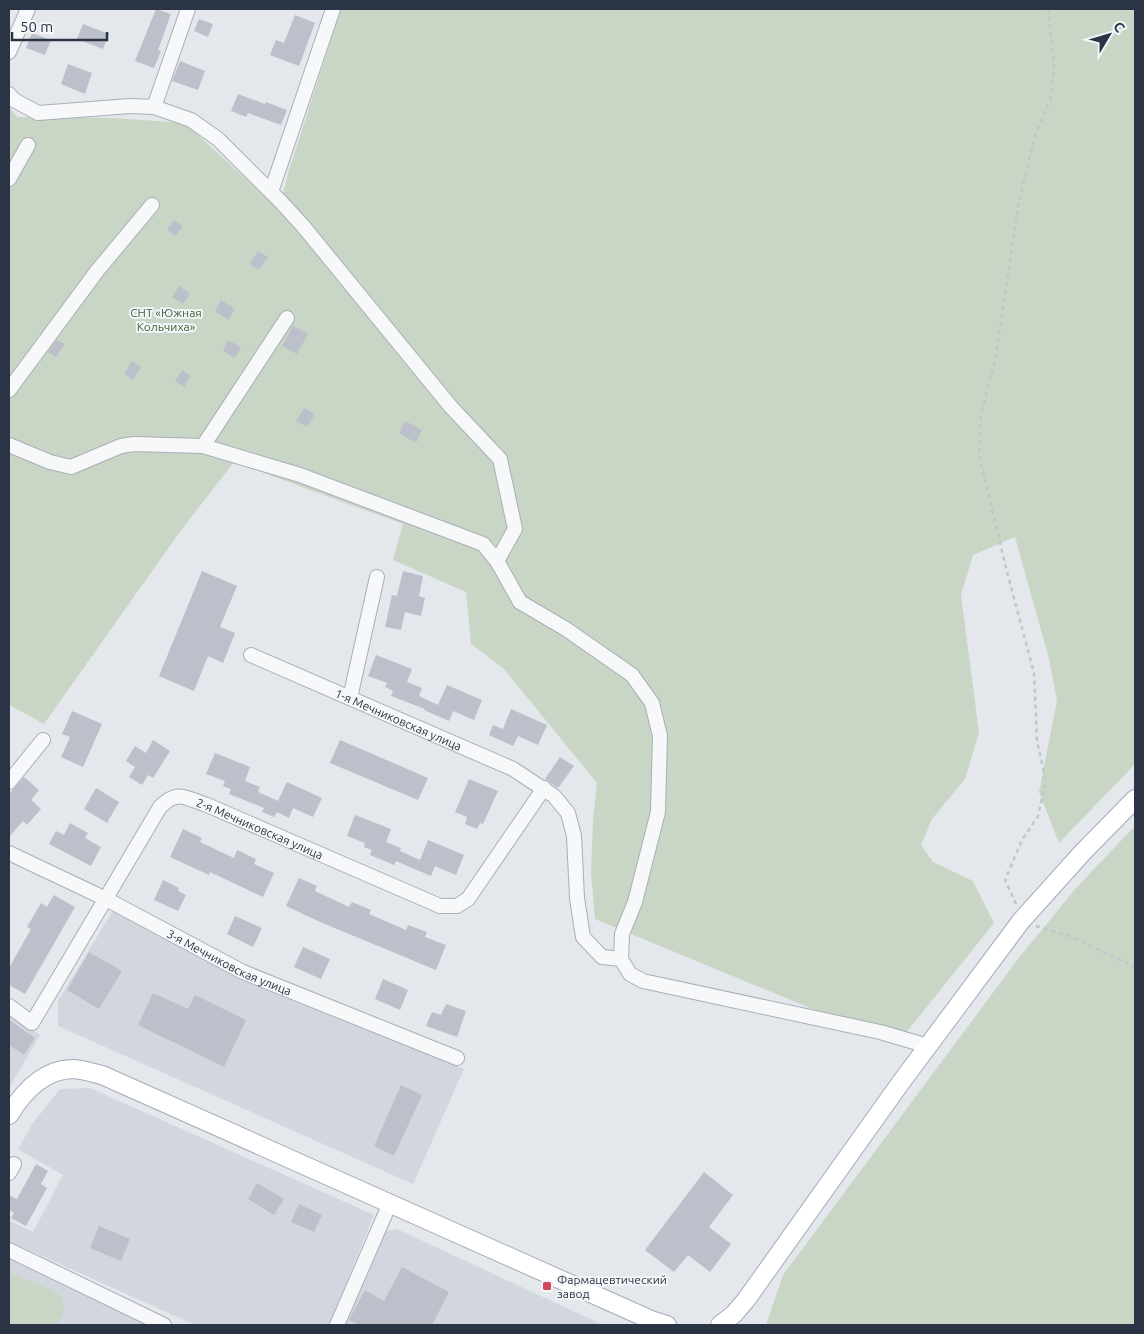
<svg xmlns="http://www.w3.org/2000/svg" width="1144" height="1334" viewBox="0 0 1144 1334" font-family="Ubuntu,sans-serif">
<rect width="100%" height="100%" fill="#e4e7ec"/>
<!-- built -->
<g fill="#d2d6de">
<polygon points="114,909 239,979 464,1069 413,1184 58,1026 58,1001"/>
<polygon points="9,1012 40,1035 9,1088"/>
<polygon points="90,1088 374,1215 329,1325 195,1325 9,1241 10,1221 33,1232 63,1175 18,1149 33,1123 60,1089"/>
<polygon points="397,1229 603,1325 343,1325 383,1232"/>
<polygon points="9,1259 146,1325 9,1325"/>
</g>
<!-- green -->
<g fill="#c9d6c5">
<polygon points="341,9 1135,9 1135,764 1059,843 1039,792 1057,701 1049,659 1015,537 973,555 961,595 979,733 965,779 932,819 921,845 933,862 973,881 994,923 897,1044 595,919 591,872 593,819 597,783 503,668 471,644 466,592 393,560 403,524 234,462 179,533 44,724 9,705 9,106 17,117 113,118 185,123 279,209 289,170"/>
<polygon points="1135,826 1135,1325 766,1325 783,1275 1018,959 1076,888"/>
<polygon points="9,1272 54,1291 63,1299 64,1311 57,1325 9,1325"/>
</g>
<!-- building -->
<g fill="#bbc0ca">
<polygon points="156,9 171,14 158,50 161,51 154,68 135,61"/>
<polygon points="295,15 315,23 299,66 270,55 276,40 284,43"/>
<polygon points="199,19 213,24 208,37 194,31"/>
<polygon points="83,24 109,34 103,49 77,39"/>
<polygon points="32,33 51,40 45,55 26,48"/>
<polygon points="180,61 205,71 198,90 172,81"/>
<polygon points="68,64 92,73 85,94 61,84"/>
<polygon points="238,94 265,104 266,102 287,110 281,125 248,113 246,117 231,111"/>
<polygon points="174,220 183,226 176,236 167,230"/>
<polygon points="258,251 268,257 259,270 250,264"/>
<polygon points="179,286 190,293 183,304 172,297"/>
<polygon points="221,300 235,309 228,320 215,311"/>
<polygon points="293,326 308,334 297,354 282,346"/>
<polygon points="57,340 65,344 56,357 48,352"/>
<polygon points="228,340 241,347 235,358 223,351"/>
<polygon points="132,361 141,367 133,380 124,374"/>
<polygon points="182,370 191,376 184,387 175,381"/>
<polygon points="304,408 315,414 307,427 296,421"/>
<polygon points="405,421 422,430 416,443 399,433"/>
<polygon points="202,571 237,586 220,627 235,633 223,663 208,656 194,691 159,676"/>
<polygon points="403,571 423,576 419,596 425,598 421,616 405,612 401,630 385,627 392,595 397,596"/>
<polygon points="376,655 412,669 407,682 422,688 419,696 438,705 447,685 482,700 474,720 453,711 449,721 424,710 425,709 391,696 393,691 385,687 387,683 368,676"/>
<polygon points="511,709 547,725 538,745 518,736 513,746 489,735 493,725 503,729"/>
<polygon points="72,711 102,724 83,767 61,757 70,737 62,734"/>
<polygon points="153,740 170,751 153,778 148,775 142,785 129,777 135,767 126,761 135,746 146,753"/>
<polygon points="340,740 428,778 418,800 330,763"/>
<polygon points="215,753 250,767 245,781 260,787 258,792 278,801 287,782 322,798 313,817 293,808 289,818 277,812 274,817 262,812 264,808 229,794 231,789 223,786 225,781 206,774"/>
<polygon points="560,757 574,766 558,788 545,779"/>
<polygon points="24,777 39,790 31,800 41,809 27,825 23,821 9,837 9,794"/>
<polygon points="469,779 498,791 483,824 480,823 477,829 465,824 467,817 455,812"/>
<polygon points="96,788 119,802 107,823 84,809"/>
<polygon points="355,815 391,829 386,842 401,848 400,851 420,860 428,840 464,855 456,875 435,866 431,876 396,861 394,865 370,855 372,850 364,847 365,843 347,836"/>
<polygon points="70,823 88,833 85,838 101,847 91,866 49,844 56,831 64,835"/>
<polygon points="183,829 202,838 200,842 234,858 237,850 256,859 254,864 274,873 263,897 210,872 209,875 170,857"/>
<polygon points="299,878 317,886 315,891 349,907 352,902 371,910 369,914 406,930 408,925 427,932 425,937 446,945 436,970 320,922 286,906"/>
<polygon points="163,880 179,888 178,891 186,895 178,911 154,900"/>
<polygon points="54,895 75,907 25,994 9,985 9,968 31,929 27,927 41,903 47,907"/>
<polygon points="235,916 262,928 253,947 227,934"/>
<polygon points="303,947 330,959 321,979 294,967"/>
<polygon points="89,952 122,971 99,1009 67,990"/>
<polygon points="383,979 408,990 400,1010 375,999"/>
<polygon points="153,993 188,1009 195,995 246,1020 224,1067 138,1025"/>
<polygon points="446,1004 466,1011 457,1037 426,1026 432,1012 441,1015"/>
<polygon points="9,1020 35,1038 24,1055 9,1045"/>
<polygon points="401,1085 422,1095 394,1156 374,1146"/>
<polygon points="36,1164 48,1171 41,1184 47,1188 26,1226 11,1218 14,1213 9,1209 9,1195 17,1199"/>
<polygon points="704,1172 733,1195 709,1227 731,1244 710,1272 688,1255 674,1272 645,1250"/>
<polygon points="257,1183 284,1199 274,1215 248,1199"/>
<polygon points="299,1204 322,1215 314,1232 291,1222"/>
<polygon points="99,1226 130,1239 121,1261 90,1248"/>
<polygon points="402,1267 449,1292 432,1325 360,1325 349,1320 365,1290 384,1301"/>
</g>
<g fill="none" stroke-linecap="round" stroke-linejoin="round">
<defs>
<g id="minor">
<polyline points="9,52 28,9"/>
<polyline points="9,94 14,100 38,113 130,106 154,107 191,120 218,139 281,202 303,226 451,407 500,459 515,529 497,561"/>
<polyline points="154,107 188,9"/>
<polyline points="9,179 28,145"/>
<polyline points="271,192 333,9"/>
<polyline points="9,390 97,271 152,205"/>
<polyline points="9,445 50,462 71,467 121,446 134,444 203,446 300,475 483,544 497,561 520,602 566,629 632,675 652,703 660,736 658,812 635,902 622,934 621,959 630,974 643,981 880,1032 928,1046"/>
<polyline points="203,446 287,318"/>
<path id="s1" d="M251 655 513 769 554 796 568 813 574 836 577 898 583 937 602 957 621 959"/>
<polyline points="350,698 377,577"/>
<polyline points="9,782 43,740"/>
<path id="s2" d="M9 853 106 899 243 972 457 1058"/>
<path id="s3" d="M9 1006 32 1023 160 807C178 789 185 798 207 805L440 906H457L468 899 544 788"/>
<polyline points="9,1173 14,1164"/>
<polyline points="9,1250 164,1325"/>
<polyline points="337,1325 390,1203"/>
</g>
<g id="major">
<path d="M9 1115C23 1092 43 1070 72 1069 81 1069 93 1073 102 1075L651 1320 667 1325"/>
<polyline points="720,1325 734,1314 746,1300 899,1085 1021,921 1083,852 1135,799"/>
</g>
</defs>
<!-- minor casing -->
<use href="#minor" stroke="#a9aeb7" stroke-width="16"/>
<!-- major casing -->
<use href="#major" stroke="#a3abb8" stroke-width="20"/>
<!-- path -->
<g stroke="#c2c5cb" stroke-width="2.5" stroke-dasharray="4 4" stroke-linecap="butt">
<polyline points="1016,904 1005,880 1022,840 1038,816 1046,781 1037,741 1034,673 1007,572 979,455 981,414 995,361 1019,201 1035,136 1051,97 1054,66 1048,9"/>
<polyline points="1036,926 1072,937 1135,967"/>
</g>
<!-- minor -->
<use href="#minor" stroke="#f7f8fa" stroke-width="14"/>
<!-- major -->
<use href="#major" stroke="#fff" stroke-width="18"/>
</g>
<!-- markers -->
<rect fill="#d1495b" stroke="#f4f6f9" stroke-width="2" x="542" y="1281" width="10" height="10" rx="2.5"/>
<g text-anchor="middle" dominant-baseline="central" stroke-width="4" stroke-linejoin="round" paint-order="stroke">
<!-- park labels -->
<g font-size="12" fill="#3f6138" stroke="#f4f6f9">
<text x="166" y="312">СНТ «Южная<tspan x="166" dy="14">Кольчиха»</tspan></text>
</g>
<!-- street labels -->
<g font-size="12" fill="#2b3445" stroke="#f4f6f9">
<text stroke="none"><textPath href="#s1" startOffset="161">1-я Мечниковская улица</textPath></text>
<text stroke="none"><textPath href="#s3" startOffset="389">2-я Мечниковская улица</textPath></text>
<text stroke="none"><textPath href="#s2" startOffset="246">3-я Мечниковская улица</textPath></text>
</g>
<!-- poi labels -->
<g font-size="12" fill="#2b3445" stroke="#f4f6f9" text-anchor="start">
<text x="557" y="1279">Фармацевтический<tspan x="557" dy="14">завод</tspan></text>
</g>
</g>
<!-- border -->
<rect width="1144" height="1334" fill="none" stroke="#2b3445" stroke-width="20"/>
<!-- north arrow -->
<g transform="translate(1109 35) rotate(52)" stroke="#f4f6f9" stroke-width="4" paint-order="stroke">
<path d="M0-4L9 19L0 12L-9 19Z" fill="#2b3445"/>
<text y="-8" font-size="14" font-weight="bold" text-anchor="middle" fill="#2b3445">С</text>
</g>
<!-- scale -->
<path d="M12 32v8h95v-8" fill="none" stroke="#2b3445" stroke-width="2.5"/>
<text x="20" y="32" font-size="15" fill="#2b3445" stroke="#f4f6f9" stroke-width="4" paint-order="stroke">50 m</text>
</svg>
